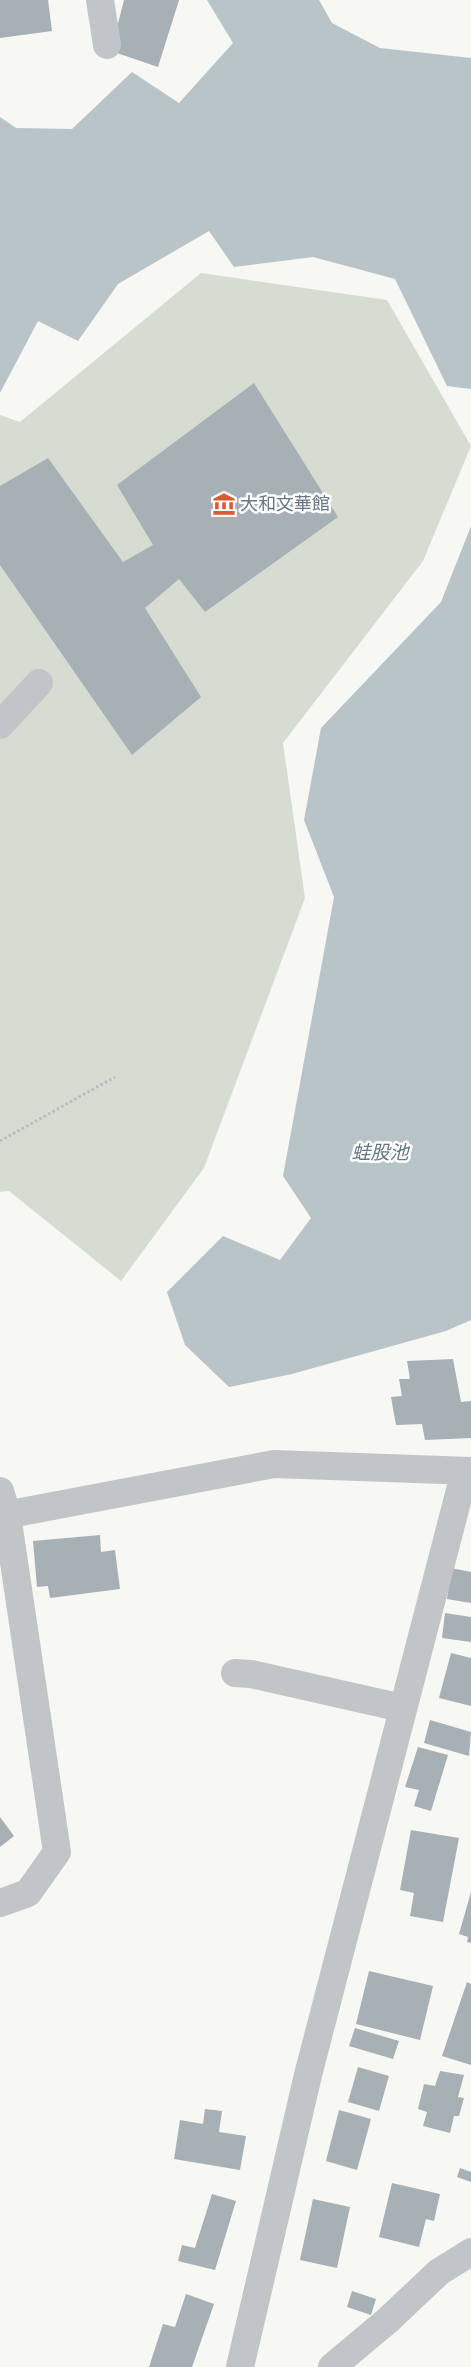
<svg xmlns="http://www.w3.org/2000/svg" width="471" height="2367" viewBox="0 0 471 2367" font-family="Jost,'Noto Sans JP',sans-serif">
<rect width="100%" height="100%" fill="#f7f7f4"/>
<!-- green -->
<polygon fill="#d7dcd3" points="201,273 387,300 471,446 423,561 283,743 305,898 204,1168 121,1281 9,1191 0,1192 0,415 20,422"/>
<!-- water -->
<g fill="#b9c4c9">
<polygon points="207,0 319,0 332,23 380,48 471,58 471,389 447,386 395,279 313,257 234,267 209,231 118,284 78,341 38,321 0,393 0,117 16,128 72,129 132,72 179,103 233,43"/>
<polygon points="471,526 471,1320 446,1331 292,1374 229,1387 185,1345 167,1292 223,1236 280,1260 311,1218 283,1176 334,897 304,820 321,728 441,602"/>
</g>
<!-- building -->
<g fill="#a7b0b5">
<polygon points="0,0 48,0 52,31 0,38"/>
<polygon points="124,0 179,0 158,67 111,51"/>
<polygon points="254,383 338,517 205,612 179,579 145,608 201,697 132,755 0,565 0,486 48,458 123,562 153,545 117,485"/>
<polygon points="453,1359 461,1402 471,1401 471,1438 425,1440 422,1424 396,1425 391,1397 402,1396 399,1379 410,1379 407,1361"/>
<polygon points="100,1535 101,1552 115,1550 120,1589 50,1598 48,1586 37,1587 33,1541"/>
<polygon points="451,1568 471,1572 471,1603 447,1599"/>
<polygon points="445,1613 471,1617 471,1642 442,1638"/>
<polygon points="451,1653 471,1658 471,1706 439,1698"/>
<polygon points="430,1720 471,1732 469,1756 424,1743"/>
<polygon points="418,1747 448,1755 431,1811 414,1806 419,1790 405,1787"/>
<polygon points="0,1817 14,1836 0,1847"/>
<polygon points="411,1830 459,1838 443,1922 410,1916 414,1893 400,1890"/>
<polygon points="471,1892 471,1943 467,1942 468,1937 459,1934"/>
<polygon points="369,1971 433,1986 420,2040 356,2024"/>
<polygon points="467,1982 471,1984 471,2065 442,2056"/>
<polygon points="355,2028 399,2041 393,2059 349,2046"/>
<polygon points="358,2067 389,2076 379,2111 348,2102"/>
<polygon points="440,2071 464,2075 458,2097 464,2098 459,2116 454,2116 450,2133 423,2126 427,2112 418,2109 424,2084 435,2086"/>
<polygon points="205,2109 222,2111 219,2132 246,2136 240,2170 174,2159 180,2120 203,2124"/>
<polygon points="339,2110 371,2119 357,2170 326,2161"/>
<polygon points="460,2168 471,2172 471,2182 457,2177"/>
<polygon points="392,2183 440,2194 434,2221 426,2219 419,2247 379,2237"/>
<polygon points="212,2194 236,2201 215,2270 178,2261 182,2245 195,2248"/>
<polygon points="313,2199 350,2207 337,2268 300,2260"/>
<polygon points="352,2291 376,2299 371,2315 347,2307"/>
<polygon points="186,2294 214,2304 192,2367 149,2367 163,2324 175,2327"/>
</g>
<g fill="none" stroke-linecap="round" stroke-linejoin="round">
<!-- path -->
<polyline stroke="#b9bcbe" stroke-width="3" stroke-dasharray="2.5 2.5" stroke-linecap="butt" points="0,1141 115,1077"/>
<!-- minor -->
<g stroke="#c1c5c8" stroke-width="28">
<polyline points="100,0 107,45"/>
<polyline points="0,725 39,683"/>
<polyline points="0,1491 7,1515 57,1852 28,1893 0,1903"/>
<polyline points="0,1516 274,1464 471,1471"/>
<polyline points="235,1673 251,1674 402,1708"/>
<polyline points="240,2367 308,2075 465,1471"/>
<polyline points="332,2367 387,2321 439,2272 471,2252"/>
</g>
</g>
<!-- icons -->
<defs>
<symbol id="museum-bare" viewBox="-9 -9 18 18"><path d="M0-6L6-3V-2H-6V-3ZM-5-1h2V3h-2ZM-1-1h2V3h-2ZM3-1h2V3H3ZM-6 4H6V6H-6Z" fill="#dd592e" stroke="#fff" stroke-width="2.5" paint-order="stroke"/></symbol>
</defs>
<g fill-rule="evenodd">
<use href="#museum-bare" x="208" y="488" width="32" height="32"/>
</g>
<g text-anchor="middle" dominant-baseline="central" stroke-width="5" stroke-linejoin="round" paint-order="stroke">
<!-- poi labels -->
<g font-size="18" fill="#677784" stroke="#fff" text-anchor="start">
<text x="240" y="504">大和文華館</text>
</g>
<!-- water labels -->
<g font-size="19" font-style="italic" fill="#637880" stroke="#fff">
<text x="380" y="1152">蛙股池</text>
</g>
</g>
</svg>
